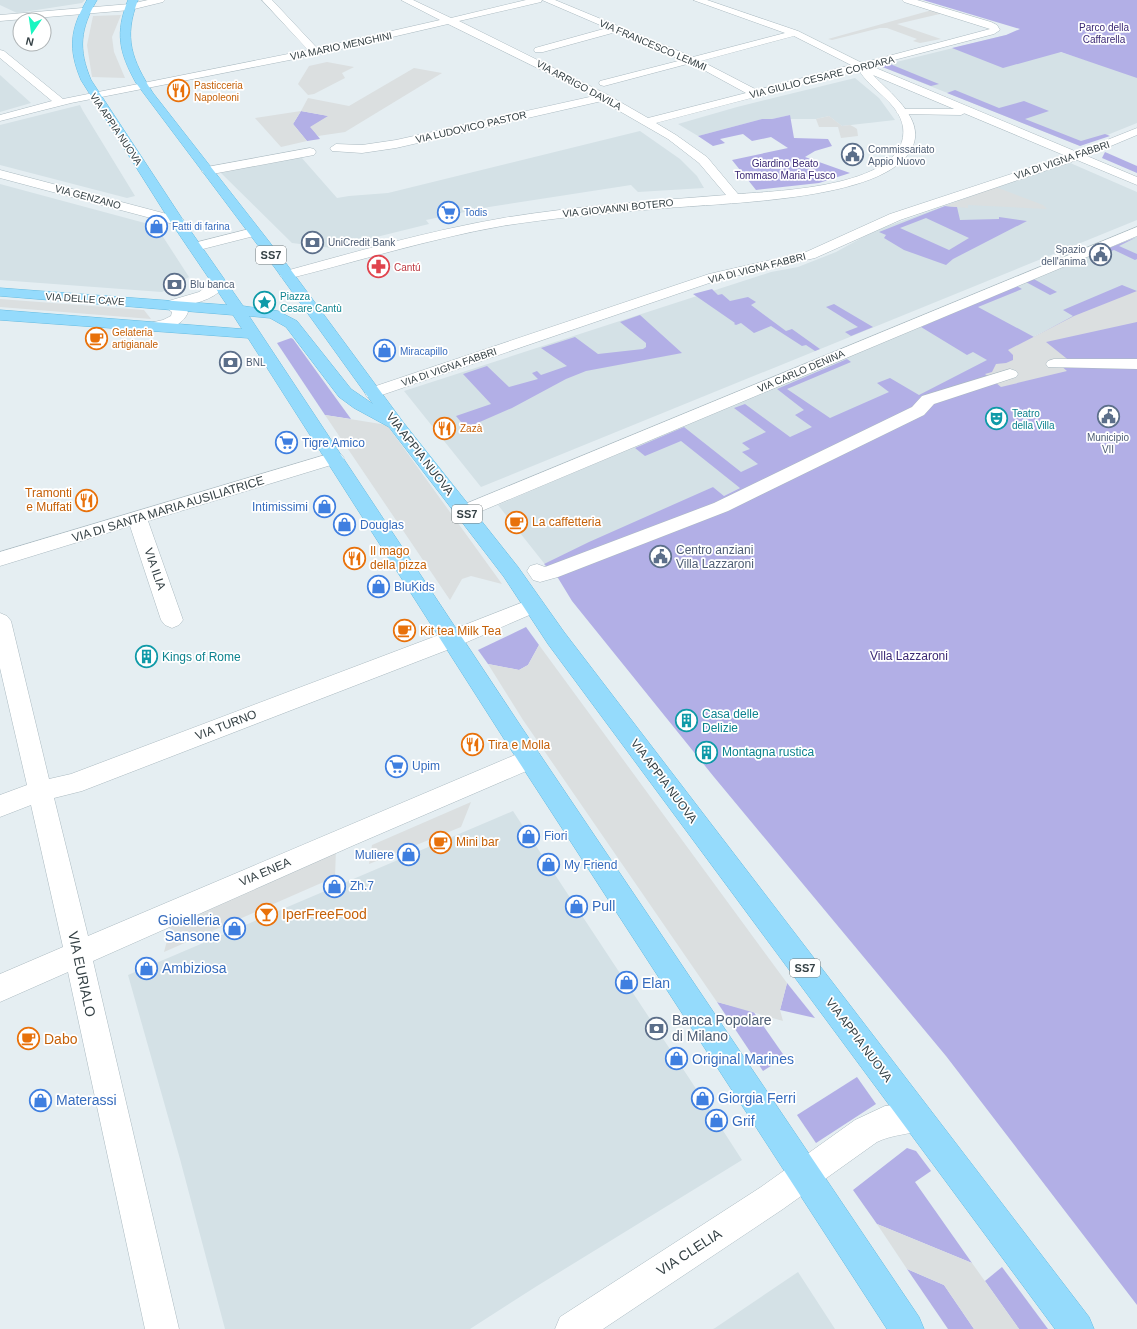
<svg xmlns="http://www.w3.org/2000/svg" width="1137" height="1329" viewBox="0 0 1137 1329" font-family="Helvetica,sans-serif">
<rect width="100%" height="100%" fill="#e5eef2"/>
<!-- residential -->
<g fill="#d4e1e6">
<polygon points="0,0 85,0 82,3 17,13 0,5"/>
<polygon points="1006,35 1137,76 1137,123 1080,146 880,66"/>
<polygon points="0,75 31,103 0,112"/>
<polygon points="855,78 879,98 895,120 842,126 829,116 816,119 790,119 790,115 772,119 762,119 698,136 678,124 737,107"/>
<polygon points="80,105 83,111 135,196 127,198 0,165 0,125"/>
<polygon points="640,131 680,159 697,176 704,188 638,192 631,185 489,207 426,220 429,224 332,248 292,243 221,173 301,157 337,198 349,196 388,193"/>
<polygon points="1068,162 1137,192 1137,220 481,487 404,391 771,272 798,267 836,252 874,231"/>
<polygon points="0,184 156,226 189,277 162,292 0,280"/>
<polygon points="1137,237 1137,291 1074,316 724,496 713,487 551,572 498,505 1024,281"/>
<polygon points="513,811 689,1078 742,1160 537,1286 470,1329 225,1329 180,1159 128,975"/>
<polygon points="798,1272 835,1329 713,1329 715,1328"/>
</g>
<!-- green -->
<g fill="#b2afe6" fill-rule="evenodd">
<polygon points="923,0 1137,0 1137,78 1061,52 1003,68 952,48 1006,35 1020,29"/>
<polygon points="890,64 934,82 939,84 931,86 880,66"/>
<polygon points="955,90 999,108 1024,101 1049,111 1025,119 1081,141 1105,134 1110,136 1080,146 947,93"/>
<polygon points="301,111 329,116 311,127 320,139 307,141 293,124"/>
<polygon points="790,115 794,138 828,139 832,146 815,151 805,157 850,173 819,183 756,190 732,160 788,148 771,137 752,141 743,134 720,139 725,143 713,146 698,136 762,119 772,119"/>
<polygon points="1105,152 1137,166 1137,173 1102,158"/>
<path d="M945 206 957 207 960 220 999 219V217L1027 221 953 259 946 265 904 250 884 238 886 235 879 232ZM926 218 969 238 949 250 900 228Z"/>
<polygon points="1137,237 1119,246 1137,254 1137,259 1135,260 1114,250 1101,255 1096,253"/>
<polygon points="1032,278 1057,292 1050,295 1024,281"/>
<polygon points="1015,285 1022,289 978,307 1034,337 1073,316 1063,310 1122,285 1137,291 1137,1305 946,1056 714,777 572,601 558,578 544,564 589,542 713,487 724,496 740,488 681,441 645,456 635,448 684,427 741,472 758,464 742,452 750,449 742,443 766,432 734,408 745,404 790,437 812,427 795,415 804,410 777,389 847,359 851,362 787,389 830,418 889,392 877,383 890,378 919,395 987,360 973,352 967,355 921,327"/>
<polygon points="712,289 718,295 722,294 730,301 748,297 756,302 751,305 786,331 792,329 820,349 815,351 806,345 802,346 771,326 754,333 741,323 736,325 734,324 735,323 693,294"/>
<polygon points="834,304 873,327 851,336 845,332 858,327 826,307"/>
<polygon points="640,315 682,353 586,371 566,379 512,408 466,428 456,416 491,404 463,374 487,366 509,387 538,379 532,373 537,371 541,375 567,366 541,348 575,337 598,354 643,349 646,347 646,343 620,322"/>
<polygon points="291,338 293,339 351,419 325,415 277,343"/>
<polygon points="526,627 539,645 528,665 519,670 488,664 478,650"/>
<polygon points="787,983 815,1018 780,1010"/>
<polygon points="717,1002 753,1011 785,1057 763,1071"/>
<polygon points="857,1077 876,1104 816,1143 797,1115"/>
<polygon points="907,1148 916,1151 931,1171 915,1182 972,1263 877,1224 853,1190"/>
<polygon points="1002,1267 1048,1329 1019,1329 985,1281"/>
<polygon points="907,1269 944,1285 974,1329 948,1329"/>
</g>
<!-- parking -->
<g fill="#dbdfe0">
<polygon points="932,10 944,13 897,24 941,39 920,43 913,41 917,39 887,28 880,28 832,40 828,39"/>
<polygon points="121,15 112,37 114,52 125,78 92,77 87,45 93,16"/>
<polygon points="327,62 354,67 342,73 345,78 314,94 308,95 298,84 309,66"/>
<polygon points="414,68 442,73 345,132 318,136 310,127 328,116 301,111 293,124 307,141 281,147 255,118 301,111 308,98 349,106"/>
<polygon points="829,116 842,126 850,125 854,127 857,129 858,136 841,138 838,127 819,127 816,119"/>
<polygon points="996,187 1043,205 1047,209 968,205 968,208 945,206"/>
<polygon points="1137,291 1137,322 1046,342 1071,362 1060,365 1067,371 1001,387 985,374 992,372 996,364 1006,363 1013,360 1013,355 1008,350 1074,316"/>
<polygon points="0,299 144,310 151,319 0,307"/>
<polygon points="325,415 387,425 502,584 471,576 462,579 450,600"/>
<polygon points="539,645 787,983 780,1010 783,1021 717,1002 523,720 488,664 519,670 528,665"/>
<polygon points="471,802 461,827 369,864 372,845"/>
<polygon points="336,849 335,877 164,952 173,918"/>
<polygon points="877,1224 972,1263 1019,1329 974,1329 944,1285 907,1269"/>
</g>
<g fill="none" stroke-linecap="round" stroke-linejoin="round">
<defs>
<g id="pedestrian">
<polygon points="902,109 961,109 967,112 961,115 898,114 896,112 898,110"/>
<polygon points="1054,359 1137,359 1137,369 1048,367 1046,364 1048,361"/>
<polygon points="1010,369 1016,371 1018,374 1016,377 934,404 924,415 728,511 558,577 540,582 533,580 527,571 530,566 537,564 545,567 714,503 912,407 922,396"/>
</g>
<g id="minor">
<polygon points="148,0 165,0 163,2 130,10 0,21 0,15 130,4"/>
<path d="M262 0H272L317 48 440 20 401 0H413L451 18 526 0H555L693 57 785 33 693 0H707L798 31 862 63 990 29 904 2 902 0H917L991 22 997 25 1000 30 994 34 871 66 1077 152 1137 128V135L1087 156 1137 177V185L1077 160 900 220 815 258 718 280 373 398 367 397 365 393 367 389 709 274 806 252 890 214 1066 156 873 75C894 97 936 127 903 160 861 202 716 203 656 209 605 213 553 218 502 226 429 239 359 261 287 279L282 278 280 275 282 272C355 252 428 231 503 218 576 206 651 201 726 195L699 163 668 139 602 101 396 148 362 153 332 151 330 148 336 144 362 145 396 140 594 96 448 24 315 55 71 103 0 121V115L52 101 0 58V50L4 51 63 99 308 50ZM542 0 607 28 535 48 534 50 535 52H543L616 32 682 60 600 81 599 83 600 85 604 86 691 63 746 93 648 118 608 95 459 21 541 2ZM794 36 851 65 757 90 701 61ZM859 70C870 90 899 102 903 127 911 187 777 191 738 194L707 157 676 135 656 123Z"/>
<polygon points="310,148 314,149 316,152 314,155 207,175 201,171 207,167"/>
<polygon points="0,170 182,218 184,221 182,224 177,225 0,178"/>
<polygon points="1137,227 1137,236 472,515 465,517 458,515 456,511 458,507"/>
<polygon points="253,228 258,229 260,232 258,235 195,251 190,250 188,247 190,244"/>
<path d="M220 279 225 280 227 283C217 298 201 302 184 306L188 312C183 327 159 334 145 330L142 327 145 324 163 320 171 316 172 312 163 305 165 302 199 292 215 280Z"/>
<polygon points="335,452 341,454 344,458 341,462 148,521 183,620 179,625 172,628 165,625 161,620 130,526 0,566 0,552"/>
<polygon points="534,598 541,600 544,605 541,610 460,645 82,791 54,798 88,936 522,752 530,749 538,752 542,759 538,766 352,846 93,961 179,1329 145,1329 68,972 0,1002 0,974 63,947 31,805 0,817 0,795 27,785 0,668 0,613 7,616 11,621 49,779 71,774 444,633"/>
<path d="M916 1102 927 1106 931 1117 927 1128C910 1135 893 1134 877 1142L783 1209 603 1329H555L560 1317 761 1187 855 1120 885 1106Z"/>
</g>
<path id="primary" d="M87 0H97C80 29 78 49 91 80L183 220 243 306 278 311 297 321 351 389 373 404 275 268 136 83C119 52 115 33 128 0H138C123 38 132 60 153 93L285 262 403 422 518 567 564 632 1089 1317 1094 1329H1055L548 644 504 577 389 427 354 408 339 397 286 327 270 318 249 316 522 728 919 1317 924 1329H887L506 742 248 338 0 320V310L242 329 233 315 0 296V288L227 305 170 221 81 80C68 49 70 29 87 0Z"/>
</defs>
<!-- pedestrian casing -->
<use href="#pedestrian" stroke="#abbac1" stroke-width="1"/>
<!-- minor casing -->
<use href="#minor" stroke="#abbac1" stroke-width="1"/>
<!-- primary casing -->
<use href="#primary" stroke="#65bbe1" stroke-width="1"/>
<!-- pedestrian -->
<use href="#pedestrian" fill="#fff" fill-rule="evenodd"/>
<!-- minor -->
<use href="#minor" fill="#fff" fill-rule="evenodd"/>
<!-- primary -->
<use href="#primary" fill="#95dbfc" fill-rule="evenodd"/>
</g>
<!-- icons -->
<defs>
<symbol id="restaurant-ring" viewBox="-11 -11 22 22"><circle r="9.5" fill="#fff" stroke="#e8710a" stroke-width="1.5"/><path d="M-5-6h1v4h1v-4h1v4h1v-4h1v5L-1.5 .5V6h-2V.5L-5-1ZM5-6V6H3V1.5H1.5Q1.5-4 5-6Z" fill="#e8710a"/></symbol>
<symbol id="civic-ring" viewBox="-11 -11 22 22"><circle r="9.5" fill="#fff" stroke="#5c6f8a" stroke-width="1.5"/><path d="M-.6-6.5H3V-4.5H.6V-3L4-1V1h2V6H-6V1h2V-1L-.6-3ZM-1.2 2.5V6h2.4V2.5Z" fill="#5c6f8a"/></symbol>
<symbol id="supermarket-ring" viewBox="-11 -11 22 22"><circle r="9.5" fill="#fff" stroke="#3f7fe0" stroke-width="1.5"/><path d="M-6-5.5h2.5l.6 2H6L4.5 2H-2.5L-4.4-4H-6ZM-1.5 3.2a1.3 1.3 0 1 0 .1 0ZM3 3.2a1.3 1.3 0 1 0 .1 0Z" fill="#3f7fe0"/></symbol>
<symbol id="shop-ring" viewBox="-11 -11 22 22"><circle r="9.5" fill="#fff" stroke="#3f7fe0" stroke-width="1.5"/><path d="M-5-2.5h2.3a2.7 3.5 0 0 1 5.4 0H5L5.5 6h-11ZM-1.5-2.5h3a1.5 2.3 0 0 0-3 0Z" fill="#3f7fe0"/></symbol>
<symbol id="bank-ring" viewBox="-11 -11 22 22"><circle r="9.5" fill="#fff" stroke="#5c6f8a" stroke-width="1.5"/><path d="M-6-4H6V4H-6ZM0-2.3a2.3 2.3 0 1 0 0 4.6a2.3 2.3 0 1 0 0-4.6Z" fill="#5c6f8a"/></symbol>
<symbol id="pharmacy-ring" viewBox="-11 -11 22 22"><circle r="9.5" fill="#fff" stroke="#e0444e" stroke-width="1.5"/><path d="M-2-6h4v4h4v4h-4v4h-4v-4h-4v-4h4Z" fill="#e0444e"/></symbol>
<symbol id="sight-ring" viewBox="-11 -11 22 22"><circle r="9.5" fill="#fff" stroke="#0f9aa8" stroke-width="1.5"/><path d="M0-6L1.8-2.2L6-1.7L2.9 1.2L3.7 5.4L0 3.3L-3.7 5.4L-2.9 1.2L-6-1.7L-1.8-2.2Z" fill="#0f9aa8"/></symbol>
<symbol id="cafe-ring" viewBox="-11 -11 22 22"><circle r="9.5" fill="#fff" stroke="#e8710a" stroke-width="1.5"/><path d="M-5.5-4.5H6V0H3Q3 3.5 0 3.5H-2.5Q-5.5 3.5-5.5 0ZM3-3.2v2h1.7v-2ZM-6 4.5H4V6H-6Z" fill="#e8710a"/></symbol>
<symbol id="theatre-ring" viewBox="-11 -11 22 22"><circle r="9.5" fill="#fff" stroke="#0f9aa8" stroke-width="1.5"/><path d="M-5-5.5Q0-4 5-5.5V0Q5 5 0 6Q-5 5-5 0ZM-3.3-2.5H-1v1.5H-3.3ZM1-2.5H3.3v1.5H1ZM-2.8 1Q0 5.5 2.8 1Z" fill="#0f9aa8"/></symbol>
<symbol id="building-ring" viewBox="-11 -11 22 22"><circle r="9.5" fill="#fff" stroke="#0f9aa8" stroke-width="1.5"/><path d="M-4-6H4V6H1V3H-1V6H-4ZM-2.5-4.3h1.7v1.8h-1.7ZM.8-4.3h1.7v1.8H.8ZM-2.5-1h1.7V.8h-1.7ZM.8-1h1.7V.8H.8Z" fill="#0f9aa8"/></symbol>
<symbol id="bar-ring" viewBox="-11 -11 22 22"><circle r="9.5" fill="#fff" stroke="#e8710a" stroke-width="1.5"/><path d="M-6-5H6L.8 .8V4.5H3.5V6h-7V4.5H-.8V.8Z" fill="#e8710a"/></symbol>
</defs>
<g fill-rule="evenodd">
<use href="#restaurant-ring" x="166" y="78" width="25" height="25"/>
<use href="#civic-ring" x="840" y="142" width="25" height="25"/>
<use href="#supermarket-ring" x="436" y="200" width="25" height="25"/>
<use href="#shop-ring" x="144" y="214" width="25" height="25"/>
<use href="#bank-ring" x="300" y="230" width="25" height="25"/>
<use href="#civic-ring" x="1088" y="242" width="25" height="25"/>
<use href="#pharmacy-ring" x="366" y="254" width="25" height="25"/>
<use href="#bank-ring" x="162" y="272" width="25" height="25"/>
<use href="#sight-ring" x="252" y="290" width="25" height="25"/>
<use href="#cafe-ring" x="84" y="326" width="25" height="25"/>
<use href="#shop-ring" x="372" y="338" width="25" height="25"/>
<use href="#bank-ring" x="218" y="350" width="25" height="25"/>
<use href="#civic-ring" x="1096" y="404" width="25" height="25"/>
<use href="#theatre-ring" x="984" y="406" width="25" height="25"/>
<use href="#restaurant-ring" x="432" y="416" width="25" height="25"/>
<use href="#supermarket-ring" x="274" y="430" width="25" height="25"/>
<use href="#restaurant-ring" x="74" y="488" width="25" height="25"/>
<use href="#shop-ring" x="312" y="494" width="25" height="25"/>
<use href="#cafe-ring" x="504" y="510" width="25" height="25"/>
<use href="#shop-ring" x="332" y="512" width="25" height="25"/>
<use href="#civic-ring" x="648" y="544" width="25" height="25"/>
<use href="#restaurant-ring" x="342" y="546" width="25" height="25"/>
<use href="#shop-ring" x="366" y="574" width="25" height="25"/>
<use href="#cafe-ring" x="392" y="618" width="25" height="25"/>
<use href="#building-ring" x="134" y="644" width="25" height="25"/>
<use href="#building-ring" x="674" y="708" width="25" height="25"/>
<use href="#restaurant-ring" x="460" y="732" width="25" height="25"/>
<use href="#building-ring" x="694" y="740" width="25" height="25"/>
<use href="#supermarket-ring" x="384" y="754" width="25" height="25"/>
<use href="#shop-ring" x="516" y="824" width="25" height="25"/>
<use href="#cafe-ring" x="428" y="830" width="25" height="25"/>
<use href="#shop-ring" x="396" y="842" width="25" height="25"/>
<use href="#shop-ring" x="536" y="852" width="25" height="25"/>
<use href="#shop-ring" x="322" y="874" width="25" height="25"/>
<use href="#shop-ring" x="564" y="894" width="25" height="25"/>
<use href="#bar-ring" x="254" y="902" width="25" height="25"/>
<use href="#shop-ring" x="222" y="916" width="25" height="25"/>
<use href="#shop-ring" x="134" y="956" width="25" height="25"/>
<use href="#shop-ring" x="614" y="970" width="25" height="25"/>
<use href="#bank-ring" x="644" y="1016" width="25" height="25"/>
<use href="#cafe-ring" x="16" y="1026" width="25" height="25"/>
<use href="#shop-ring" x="664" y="1046" width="25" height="25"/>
<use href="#shop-ring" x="690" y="1086" width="25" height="25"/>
<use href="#shop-ring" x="28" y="1088" width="25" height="25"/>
<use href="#shop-ring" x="704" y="1108" width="25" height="25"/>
</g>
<g text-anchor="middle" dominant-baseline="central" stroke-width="3.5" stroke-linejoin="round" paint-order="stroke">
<!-- far-park labels -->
<g font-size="10" fill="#3b2975" stroke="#fff">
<text x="1104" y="27">Parco della<tspan x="1104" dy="12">Caffarella</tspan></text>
<text x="785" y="163">Giardino Beato<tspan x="785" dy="12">Tommaso Maria Fusco</tspan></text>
</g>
<!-- far-street labels -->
<g font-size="10" fill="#354145" stroke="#fff">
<text transform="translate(653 45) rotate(23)">VIA FRANCESCO LEMMI</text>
<text transform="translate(341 46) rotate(-12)">VIA MARIO MENGHINI</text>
<text transform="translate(822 77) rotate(-14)">VIA GIULIO CESARE CORDARA</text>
<text transform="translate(579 85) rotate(28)">VIA ARRIGO DAVILA</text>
<text transform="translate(471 127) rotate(-13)">VIA LUDOVICO PASTOR</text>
<text transform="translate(116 129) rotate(56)">VIA APPIA NUOVA</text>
<text transform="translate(1062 160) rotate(-19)">VIA DI VIGNA FABBRI</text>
<text transform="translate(88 197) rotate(15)">VIA GENZANO</text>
<text transform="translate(618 208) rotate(-6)">VIA GIOVANNI BOTERO</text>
<text transform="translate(757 268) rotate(-14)">VIA DI VIGNA FABBRI</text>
<text transform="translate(85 299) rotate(4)">VIA DELLE CAVE</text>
<text transform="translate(449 367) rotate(-19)">VIA DI VIGNA FABBRI</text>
<text transform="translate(801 371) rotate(-23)">VIA CARLO DENINA</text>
</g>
<!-- far-food labels -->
<g font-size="10" fill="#c56008" stroke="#fff" text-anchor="start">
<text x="194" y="85">Pasticceria<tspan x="194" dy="12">Napoleoni</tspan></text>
<text x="112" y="332">Gelateria<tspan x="112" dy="12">artigianale</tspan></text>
<text x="460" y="428">Zazà</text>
</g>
<!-- far-service labels -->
<g font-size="10" fill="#4e5e75" stroke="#fff" text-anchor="start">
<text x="868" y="149">Commissariato<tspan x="868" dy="12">Appio Nuovo</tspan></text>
<text x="328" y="242">UniCredit Bank</text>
<text x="1086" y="249" text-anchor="end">Spazio<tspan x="1086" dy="12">dell'anima</tspan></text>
<text x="190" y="284">Blu banca</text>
<text x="246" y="362">BNL</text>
<text x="1108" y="437" text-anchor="middle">Municipio<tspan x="1108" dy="12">VII</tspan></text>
</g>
<!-- far-shop labels -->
<g font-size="10" fill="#366cbe" stroke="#fff" text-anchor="start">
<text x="464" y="212">Todis</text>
<text x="172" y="226">Fatti di farina</text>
<text x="400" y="351">Miracapillo</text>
</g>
<!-- far-health labels -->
<g font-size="10" fill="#be3a42" stroke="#fff" text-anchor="start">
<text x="394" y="267">Cantú</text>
</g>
<!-- far-culture labels -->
<g font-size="10" fill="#0d838f" stroke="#fff" text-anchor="start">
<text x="280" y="296">Piazza<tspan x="280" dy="12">Cesare Cantù</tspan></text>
<text x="1012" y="413">Teatro<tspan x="1012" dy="12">della Villa</tspan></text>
</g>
<!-- shield labels -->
<g fill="#fff" stroke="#727a7d" stroke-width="1">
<rect x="256" y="246" width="30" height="18" rx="3"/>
<rect x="452" y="505" width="30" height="18" rx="3"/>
<rect x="790" y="959" width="30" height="18" rx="3"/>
</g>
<g font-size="11" font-weight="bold" fill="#354145">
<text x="271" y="255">SS7</text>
<text x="467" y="514">SS7</text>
<text x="805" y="968">SS7</text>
</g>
<!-- shop labels -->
<g font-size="12" fill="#366cbe" stroke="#fff" text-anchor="start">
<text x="302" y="443">Tigre Amico</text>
<text x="308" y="507" text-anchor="end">Intimissimi</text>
<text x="360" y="525">Douglas</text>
<text x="394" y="587">BluKids</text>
<text x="412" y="766">Upim</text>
<text x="544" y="836">Fiori</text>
<text x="394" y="855" text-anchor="end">Muliere</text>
<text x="564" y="865">My Friend</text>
<text x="350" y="886">Zh.7</text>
</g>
<!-- street labels -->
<g font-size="12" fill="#354145" stroke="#fff">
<text transform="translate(420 454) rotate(52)">VIA APPIA NUOVA</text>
<text transform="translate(168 509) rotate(-17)">VIA DI SANTA MARIA AUSILIATRICE</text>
<text transform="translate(155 569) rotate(71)">VIA ILIA</text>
<text transform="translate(226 725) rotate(-21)">VIA TURNO</text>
<text transform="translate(664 781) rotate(53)">VIA APPIA NUOVA</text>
<text transform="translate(265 872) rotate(-23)">VIA ENEA</text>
<text transform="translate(859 1040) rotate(53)">VIA APPIA NUOVA</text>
</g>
<!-- food labels -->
<g font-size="12" fill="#c56008" stroke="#fff" text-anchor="start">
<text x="72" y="493" text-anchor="end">Tramonti<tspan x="72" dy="14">e Muffati</tspan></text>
<text x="532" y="522">La caffetteria</text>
<text x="370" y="551">Il mago<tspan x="370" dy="14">della pizza</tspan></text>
<text x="420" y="631">Kit tea Milk Tea</text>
<text x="488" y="745">Tira e Molla</text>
<text x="456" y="842">Mini bar</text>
</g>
<!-- service labels -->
<g font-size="12" fill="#4e5e75" stroke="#fff" text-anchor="start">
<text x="676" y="550">Centro anziani<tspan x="676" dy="14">Villa Lazzaroni</tspan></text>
</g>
<!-- park labels -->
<g font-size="12" fill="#3b2975" stroke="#fff">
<text x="909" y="656">Villa Lazzaroni</text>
</g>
<!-- culture labels -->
<g font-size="12" fill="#0d838f" stroke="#fff" text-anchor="start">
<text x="162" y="657">Kings of Rome</text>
<text x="702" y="714">Casa delle<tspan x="702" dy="14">Delizie</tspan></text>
<text x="722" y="752">Montagna rustica</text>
</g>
<!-- near-shop labels -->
<g font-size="14" fill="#366cbe" stroke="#fff" text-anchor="start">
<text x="592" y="906">Pull</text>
<text x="220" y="920" text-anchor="end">Gioielleria<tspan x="220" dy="16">Sansone</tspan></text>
<text x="162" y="968">Ambiziosa</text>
<text x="642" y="983">Elan</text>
<text x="692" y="1059">Original Marines</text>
<text x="718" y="1098">Giorgia Ferri</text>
<text x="56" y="1100">Materassi</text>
<text x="732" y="1121">Grif</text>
</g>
<!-- near-food labels -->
<g font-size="14" fill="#c56008" stroke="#fff" text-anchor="start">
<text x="282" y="914">IperFreeFood</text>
<text x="44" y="1039">Dabo</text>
</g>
<!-- near-street labels -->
<g font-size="14" fill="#354145" stroke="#fff">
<text transform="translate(82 974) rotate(78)">VIA EURIALO</text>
<text transform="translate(689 1252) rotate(-33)">VIA CLELIA</text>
</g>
<!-- near-service labels -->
<g font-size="14" fill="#4e5e75" stroke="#fff" text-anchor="start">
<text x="672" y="1020">Banca Popolare<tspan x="672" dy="16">di Milano</tspan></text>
</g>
</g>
<!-- north arrow -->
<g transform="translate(32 32) rotate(193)"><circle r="19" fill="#ffffff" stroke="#aeb3b5"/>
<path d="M0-3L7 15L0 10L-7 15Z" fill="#19f6c1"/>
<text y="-6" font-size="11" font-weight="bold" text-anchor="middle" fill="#354145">N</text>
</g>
</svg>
